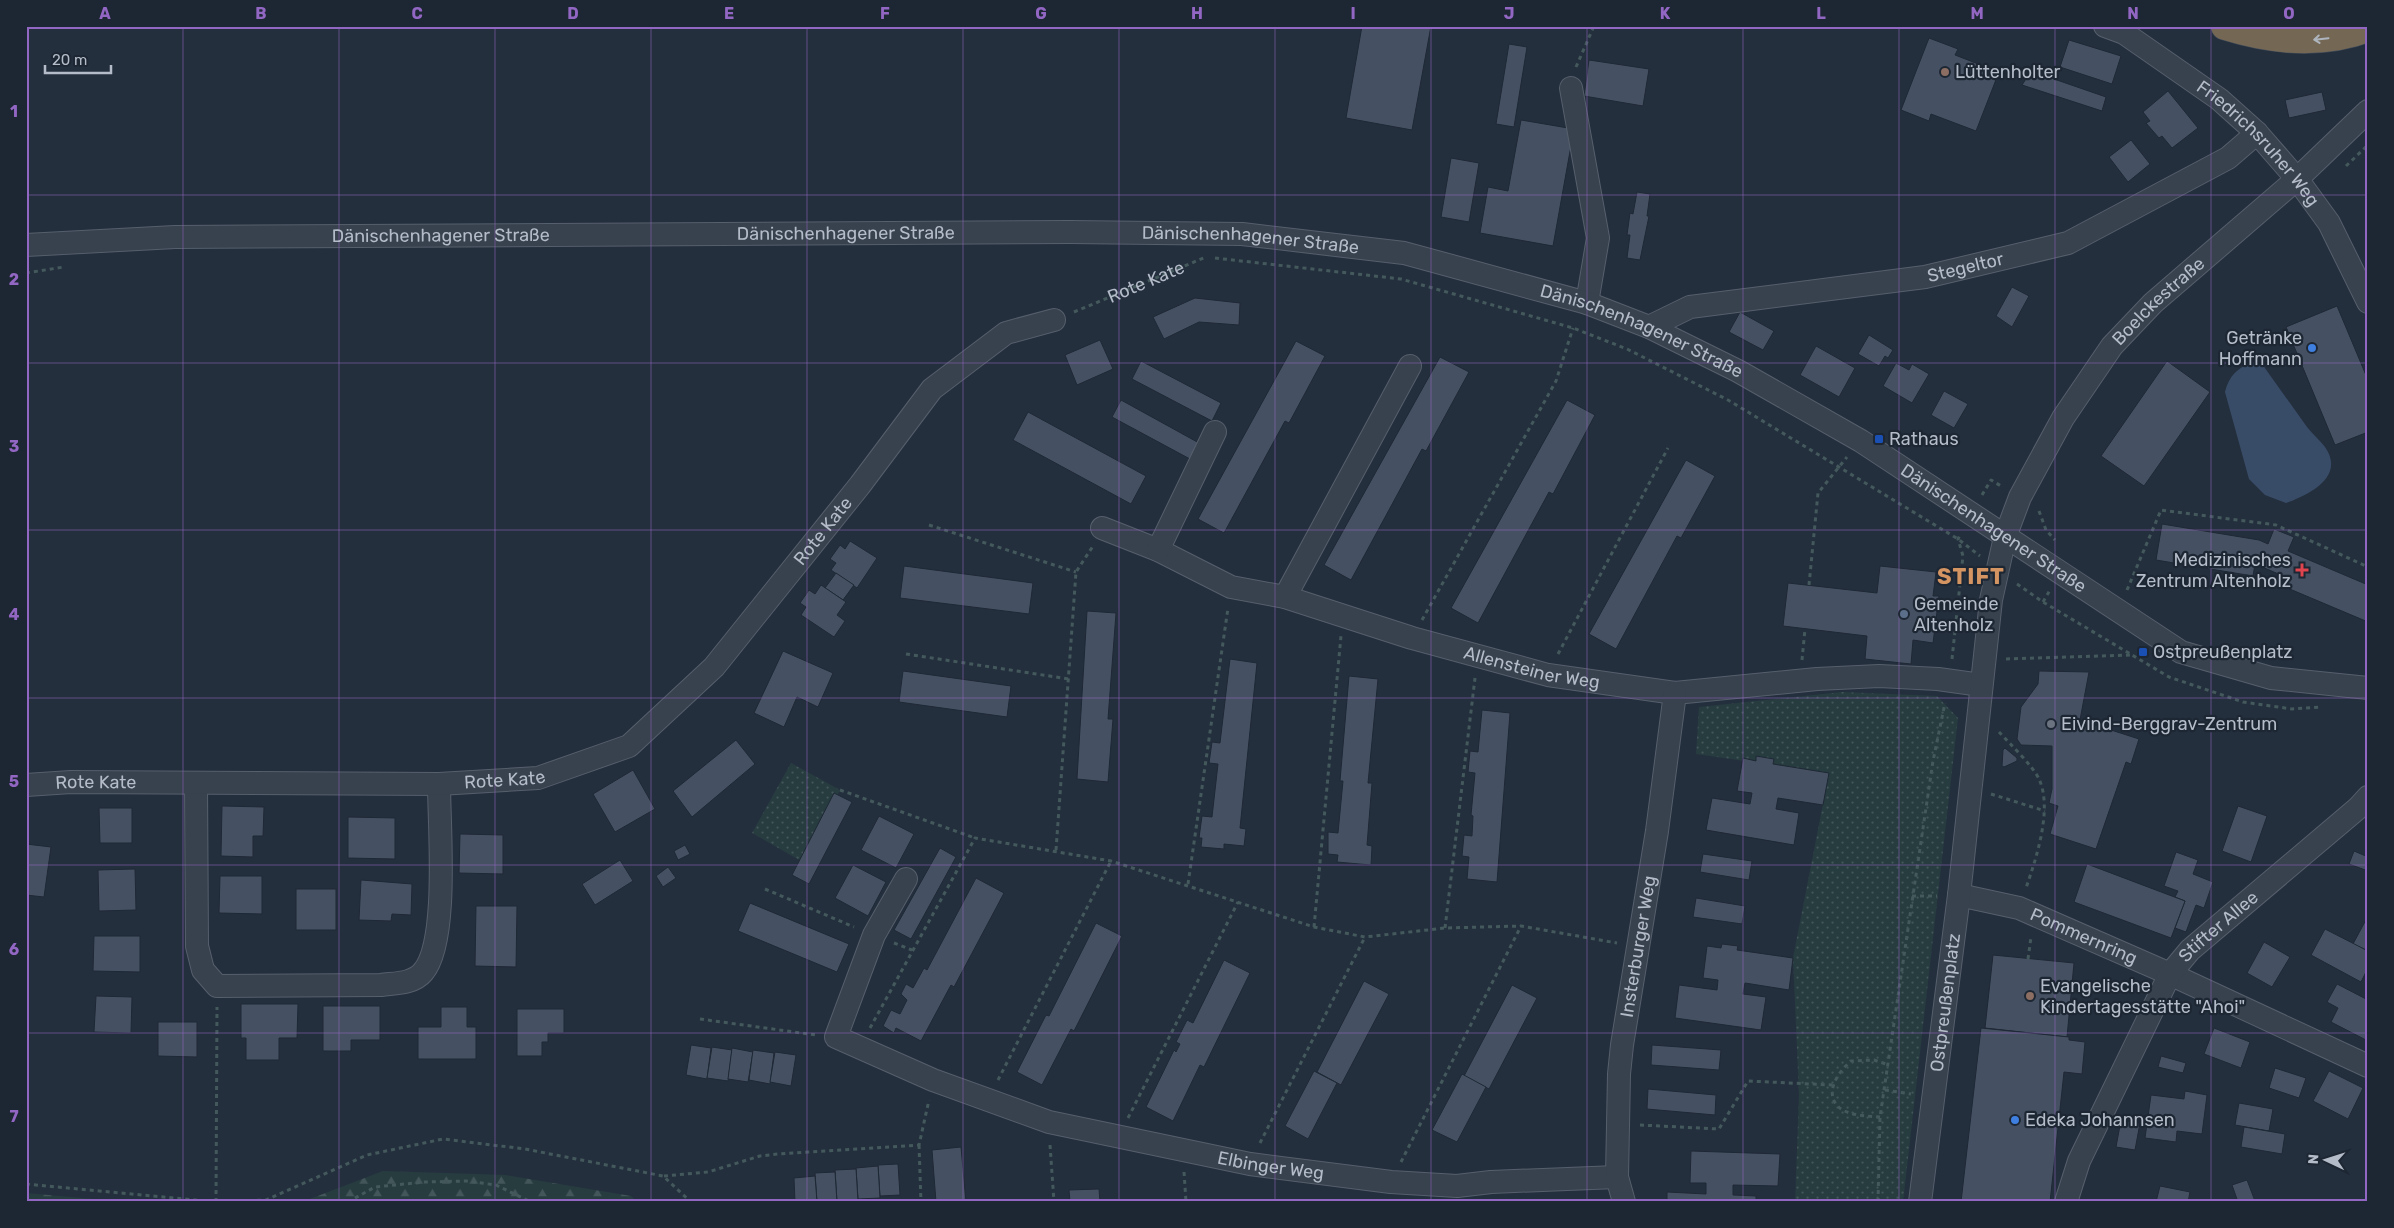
<svg xmlns="http://www.w3.org/2000/svg" width="2394" height="1228" viewBox="0 0 2394 1228" font-family="Rubik,sans-serif">
<defs>
<pattern id="green-dots" width="8" height="8" patternUnits="userSpaceOnUse" patternTransform="scale(1.25)"><rect width="8" height="8" fill="#263c3f"/><path d="M2 2h.1M6 6h.1" fill="none" stroke="#435659" stroke-width="1.8" stroke-linecap="round"/></pattern>
<pattern id="forest-firs" width="22" height="20" patternUnits="userSpaceOnUse" patternTransform="scale(1.25)"><rect width="22" height="20" fill="#263c3f"/><path d="M5 1l3.5 6h-7zM16 11l3.5 6h-7z" fill="#435659"/></pattern>
</defs>
<rect width="100%" height="100%" fill="#242f3e"/>
<!-- green -->
<g fill="url(#green-dots)">
<polygon points="1842,692 1937,696 1958,718 1903,1202 1795,1202 1799,1095 1793,958 1829,773 1696,754 1699,707"/>
<polygon points="791,763 840,790 801,861 752,833"/>
</g>
<!-- forest -->
<g fill="url(#forest-firs)">
<polygon points="383,1171 505,1175 631,1196 637,1202 302,1202"/>
<polygon points="26,1193 126,1202 26,1202"/>
</g>
<!-- water -->
<path fill="#394c67" d="M2253 362 2262 364C2277 385 2292 406 2307 427 2312 434 2320 440 2325 447 2346 477 2308 495 2286 503L2265 495 2249 479 2225 392C2229 376 2237 368 2253 362Z"/>
<!-- building -->
<g fill="#455162" stroke="#1f2835">
<polygon points="1362,26 1431,26 1412,130 1346,118"/>
<polygon points="1929,38 1958,49 1955,55 1999,72 1976,131 1931,114 1929,121 1901,110"/>
<polygon points="2069,40 2121,56 2112,84 2060,67"/>
<polygon points="1509,44 1527,47 1514,127 1496,124"/>
<polygon points="1589,60 1649,69 1643,106 1584,96"/>
<polygon points="2035,65 2047,70 2046,73 2055,76 2054,79 2106,97 2102,111 2022,85"/>
<polygon points="2168,91 2198,128 2172,148 2162,136 2159,138 2146,123 2150,121 2143,112"/>
<polygon points="2322,92 2326,110 2289,118 2285,100"/>
<polygon points="1521,120 1574,129 1553,246 1480,233 1488,187 1508,191"/>
<polygon points="2131,140 2150,164 2128,182 2109,157"/>
<polygon points="1451,158 1479,163 1469,222 1441,217"/>
<polygon points="1637,192 1650,194 1647,216 1649,216 1640,260 1627,258 1630,235 1627,235 1630,213 1633,214"/>
<polygon points="2012,287 2029,296 2012,327 1996,316"/>
<polygon points="1195,298 1240,303 1239,325 1199,322 1164,339 1153,317"/>
<polygon points="2337,306 2368,380 2368,432 2335,445 2286,327"/>
<polygon points="1740,312 1774,331 1763,350 1729,332"/>
<polygon points="1869,335 1893,350 1888,358 1885,356 1879,366 1858,354"/>
<polygon points="1100,340 1113,369 1077,385 1065,355"/>
<polygon points="1296,341 1325,356 1289,423 1285,421 1224,533 1198,519"/>
<polygon points="1816,346 1855,368 1839,397 1800,375"/>
<polygon points="1440,357 1469,372 1426,451 1422,449 1351,580 1324,565"/>
<polygon points="1141,361 1221,403 1212,421 1132,379"/>
<polygon points="2167,361 2210,392 2144,486 2101,456"/>
<polygon points="1896,363 1909,370 1912,364 1929,374 1912,403 1883,386"/>
<polygon points="1944,391 1968,404 1954,428 1931,415"/>
<polygon points="1121,400 1199,443 1190,459 1112,417"/>
<polygon points="1567,400 1595,415 1553,494 1549,492 1478,623 1451,608"/>
<polygon points="1028,412 1146,476 1131,504 1013,440"/>
<polygon points="1686,460 1715,476 1681,538 1677,536 1616,649 1589,634"/>
<polygon points="2162,524 2259,540 2268,544 2274,529 2294,537 2288,551 2368,585 2368,622 2285,587 2288,578 2255,564 2253,576 2156,560"/>
<polygon points="850,541 877,558 857,588 831,570 836,563 830,559 840,545 845,549"/>
<polygon points="904,566 1033,583 1029,614 900,598"/>
<polygon points="1880,566 1936,572 1933,596 1939,596 1933,643 1913,640 1911,664 1865,659 1867,636 1783,626 1788,583 1877,593"/>
<polygon points="836,573 854,585 843,600 825,588"/>
<polygon points="821,585 846,602 837,615 845,621 834,637 801,615 806,607 800,603 809,590 815,594"/>
<polygon points="1087,611 1116,613 1108,719 1113,719 1108,782 1077,779"/>
<polygon points="783,651 833,673 818,707 797,697 784,727 754,713"/>
<polygon points="1230,659 1257,663 1240,828 1246,829 1244,846 1224,844 1224,849 1201,847 1202,838 1199,838 1202,816 1212,817 1218,764 1209,763 1212,742 1220,743"/>
<polygon points="903,671 1011,686 1007,717 899,702"/>
<polygon points="2039,671 2089,672 2080,720 2139,739 2131,764 2126,762 2096,849 2050,834 2058,806 2049,803 2052,789 2052,746 2021,745 2017,739 2021,707 2038,684"/>
<polygon points="1349,676 1378,679 1368,783 1372,783 1367,845 1372,846 1371,865 1337,862 1338,855 1328,854 1328,832 1338,833 1343,781 1340,781"/>
<polygon points="1482,710 1510,713 1497,882 1467,879 1469,857 1462,856 1464,835 1472,836 1473,816 1471,815 1475,773 1468,772 1470,751 1478,752"/>
<polygon points="736,740 755,764 692,817 673,791"/>
<polygon points="2005,748 2017,758 2017,761 2004,767 2002,766 2003,750"/>
<polygon points="1756,756 1774,759 1773,764 1829,773 1823,805 1778,798 1776,809 1799,813 1794,845 1706,830 1712,798 1750,804 1752,793 1737,791 1743,758 1756,761"/>
<polygon points="633,770 655,809 615,832 593,794"/>
<polygon points="834,793 852,802 809,884 792,875"/>
<polygon points="222,806 264,807 263,836 253,836 253,857 221,856"/>
<polygon points="2238,806 2267,816 2251,862 2222,851"/>
<polygon points="99,808 132,808 132,843 100,843"/>
<polygon points="879,816 914,834 896,868 861,850"/>
<polygon points="348,817 395,818 395,859 348,858"/>
<polygon points="460,834 503,835 503,874 459,873"/>
<polygon points="26,844 51,847 44,897 26,895"/>
<polygon points="685,845 690,854 678,860 674,851"/>
<polygon points="940,848 956,857 911,939 894,930"/>
<polygon points="2354,851 2368,857 2368,871 2349,864"/>
<polygon points="2176,852 2198,860 2193,874 2213,882 2204,908 2196,905 2186,932 2175,928 2185,901 2175,897 2178,891 2164,886"/>
<polygon points="1703,854 1752,861 1749,880 1700,872"/>
<polygon points="620,860 633,881 595,905 582,884"/>
<polygon points="2087,864 2185,901 2171,938 2074,902"/>
<polygon points="853,865 886,882 868,916 835,898"/>
<polygon points="668,867 676,878 663,887 656,876"/>
<polygon points="135,869 136,910 99,911 98,870"/>
<polygon points="220,876 262,876 262,914 219,913"/>
<polygon points="976,878 1004,893 954,987 951,985 921,1041 896,1028 894,1033 883,1026 891,1010 900,1014 907,1000 901,994 906,984 913,988 924,968 927,970"/>
<polygon points="361,880 412,884 411,915 392,914 391,921 359,920"/>
<rect x="296" y="889" width="40" height="41"/>
<polygon points="1696,898 1745,906 1742,924 1693,917"/>
<polygon points="750,903 849,944 837,972 738,931"/>
<polygon points="476,906 517,906 516,967 475,966"/>
<polygon points="2368,916 2368,951 2353,944"/>
<polygon points="1096,923 1122,936 1074,1031 1071,1029 1042,1085 1017,1072 1046,1015 1049,1016"/>
<polygon points="2325,929 2368,951 2368,968 2361,982 2311,955"/>
<polygon points="94,936 140,936 140,972 93,971"/>
<polygon points="2264,942 2290,957 2272,987 2247,973"/>
<polygon points="1722,944 1738,946 1737,950 1793,958 1789,990 1745,983 1743,994 1766,997 1761,1030 1675,1018 1679,985 1717,990 1718,980 1703,978 1707,946 1721,948"/>
<polygon points="1993,955 2074,963 2067,1037 1985,1028"/>
<polygon points="1224,960 1250,973 1204,1067 1200,1065 1173,1121 1146,1107 1174,1050 1176,1052 1180,1044 1176,1042 1187,1020 1193,1023"/>
<polygon points="1364,981 1389,994 1341,1085 1317,1072"/>
<polygon points="2337,984 2368,1000 2366,1040 2331,1022 2338,1008 2327,1002"/>
<polygon points="1512,985 1537,998 1489,1089 1464,1076"/>
<polygon points="96,996 132,997 131,1033 94,1032"/>
<polygon points="241,1004 298,1004 297,1038 279,1038 279,1060 246,1060 246,1038 241,1038"/>
<polygon points="323,1006 380,1006 380,1040 351,1040 351,1051 323,1051"/>
<polygon points="441,1007 467,1007 467,1027 476,1027 476,1059 418,1059 418,1027 441,1027"/>
<polygon points="517,1009 564,1009 564,1033 548,1033 548,1042 542,1042 542,1056 517,1056"/>
<polygon points="158,1022 197,1022 197,1057 158,1056"/>
<polygon points="1981,1028 2069,1037 2069,1040 2085,1042 2082,1074 2064,1072 2050,1202 1961,1202"/>
<polygon points="2214,1028 2250,1042 2241,1068 2204,1054"/>
<polygon points="691,1045 711,1048 707,1079 686,1075"/>
<polygon points="1652,1045 1721,1050 1719,1070 1651,1065"/>
<polygon points="712,1047 732,1050 728,1081 707,1078"/>
<polygon points="732,1048 753,1052 748,1082 728,1079"/>
<polygon points="753,1050 774,1053 770,1084 749,1080"/>
<polygon points="775,1052 796,1055 791,1086 770,1082"/>
<polygon points="2161,1056 2186,1063 2183,1073 2158,1067"/>
<polygon points="2275,1068 2306,1078 2299,1098 2269,1088"/>
<polygon points="1314,1071 1337,1083 1308,1139 1285,1126"/>
<polygon points="2329,1071 2363,1088 2348,1119 2313,1101"/>
<polygon points="1462,1074 1486,1087 1457,1142 1432,1130"/>
<polygon points="1648,1089 1716,1095 1715,1115 1647,1109"/>
<polygon points="2185,1091 2207,1095 2202,1134 2177,1131 2176,1142 2145,1138 2151,1095 2184,1099"/>
<polygon points="2239,1103 2273,1109 2269,1131 2235,1125"/>
<polygon points="2121,1120 2140,1123 2135,1150 2116,1147"/>
<polygon points="2244,1127 2285,1134 2282,1154 2241,1147"/>
<polygon points="961,1147 966,1202 936,1202 932,1150"/>
<polygon points="1691,1151 1780,1154 1778,1186 1733,1185 1733,1195 1756,1196 1756,1202 1667,1202 1667,1192 1706,1194 1706,1183 1690,1183"/>
<polygon points="898,1164 900,1195 880,1196 878,1165"/>
<polygon points="878,1166 880,1198 858,1199 856,1168"/>
<polygon points="856,1169 858,1201 837,1202 835,1170"/>
<polygon points="835,1172 837,1202 817,1202 815,1173"/>
<polygon points="815,1176 817,1202 795,1202 794,1178"/>
<polygon points="2247,1180 2255,1201 2238,1202 2232,1185"/>
<polygon points="2160,1186 2190,1192 2188,1202 2156,1202"/>
<polygon points="1099,1189 1100,1202 1070,1202 1069,1190"/>
</g>
<g fill="none" stroke-linecap="round" stroke-linejoin="round">
<defs>
<g id="minor">
<path id="s2" d="M2105 26 2124 33 2219 99 2257 133 2297 179 2329 223 2368 302"/>
<polyline points="1571,88 1598,238 1587,303"/>
<path id="s3" d="M26 245 175 237 1071 232 1242 234 1404 253 1587 303 1649 327 1738 371 1861 441 2181 652 2271 678 2368 688"/>
<path id="s4" d="M1649 327 1690 307 1925 277 2068 243 2228 158 2257 133"/>
<path id="s5" d="M1102 528 1158 550 1231 587 1285 597 1412 638 1548 675 1675 693 1817 679 1879 676 1938 679 1981 685"/>
<polyline points="1158,550 1215,432"/>
<polyline points="1285,597 1410,366"/>
<path d="M196 783 197 946 203 970 217 986 381 985C395 983 413 984 423 972 449 942 439 826 439 784"/>
<path id="s6" d="M26 785 71 782 439 784 538 778 629 746 714 667 860 485 932 389 1006 333 1054 320"/>
<path id="s7" d="M906 879 874 935 836 1037 933 1080 1049 1122 1250 1164 1391 1182 1457 1186 1491 1182 1617 1177"/>
<path id="s8" d="M1959 895 2019 908 2170 974 2368 1066"/>
<path id="s9" d="M1624 1202 1617 1177 1619 1074 1622 1045 1657 831 1675 693"/>
<path id="s10" d="M1920 1202 1959 895 1991 600 2005 537 2020 497 2063 418 2112 346 2153 303 2297 179 2368 111"/>
<path id="s11" d="M2066 1202 2079 1161 2170 974 2190 950 2358 808 2368 797"/>
</g>
<path id="highway" d="M2225 26C2273 41 2321 46 2368 28"/>
</defs>
<!-- minor casing -->
<use href="#minor" stroke="#565f6c" stroke-width="24"/>
<!-- highway casing -->
<use href="#highway" stroke="#434c59" stroke-width="29"/>
<!-- path -->
<g stroke="#44595c" stroke-width="3" stroke-dasharray="4 4" stroke-linecap="butt">
<polyline points="1576,67 1594,26"/>
<polyline points="2346,166 2368,145"/>
<polyline points="1215,258 1401,279 1573,328 1627,349 1728,400 1958,539 1980,556"/>
<polyline points="26,273 64,267"/>
<path id="s1" d="M1074 312 1206 257"/>
<polyline points="1982,495 1991,480 2001,486"/>
<polyline points="2039,511 2046,530 2055,540"/>
<polyline points="929,525 1076,572"/>
<polyline points="2017,584 2043,602 2169,677 2243,702 2292,709 2320,707"/>
<polyline points="1809,585 1818,493 1847,457"/>
<polyline points="2127,590 2161,510 2276,525 2368,567"/>
<polyline points="2043,602 2050,590"/>
<polyline points="1422,620 1556,381 1573,328"/>
<polyline points="906,654 1069,679"/>
<polyline points="1558,654 1668,448"/>
<polyline points="1952,659 1963,556 1958,539 1961,533"/>
<polyline points="2006,659 2132,655"/>
<polyline points="1802,660 1805,629"/>
<path d="M1999 732C2010 744 2033 766 2039 779 2053 809 2036 859 2026 888"/>
<polyline points="840,790 975,838"/>
<polyline points="1991,794 2045,811"/>
<polyline points="1056,850 1076,572 1093,546"/>
<polyline points="1188,884 1228,608"/>
<polyline points="765,889 854,927"/>
<polyline points="1912,896 1937,896"/>
<polyline points="1314,927 1341,636"/>
<polyline points="1445,928 1475,678"/>
<polyline points="894,943 912,950"/>
<polyline points="2028,959 2031,937"/>
<polyline points="700,1019 816,1035"/>
<polyline points="870,1028 975,838 1111,861 1314,927 1365,937 1445,928 1521,926 1617,943"/>
<polyline points="998,1080 1111,861"/>
<polyline points="1885,1090 1911,1094"/>
<path d="M1880 1117C1868 1116 1852 1116 1841 1109 1822 1095 1838 1072 1851 1061L1874 1060 1889 1065"/>
<polyline points="1128,1118 1238,902"/>
<polyline points="1640,1125 1719,1129 1748,1081 1832,1085"/>
<polyline points="1260,1143 1365,937"/>
<polyline points="919,1145 921,1202"/>
<polyline points="1050,1145 1054,1202"/>
<polyline points="1401,1162 1521,926"/>
<polyline points="1184,1172 1186,1202"/>
<polyline points="664,1176 708,1172 760,1156 778,1154 919,1145 929,1100"/>
<polyline points="26,1184 216,1202 266,1200 367,1155 443,1139 525,1149 663,1176 691,1202"/>
<polyline points="216,1202 217,1007"/>
<polyline points="348,1202 375,1187 425,1182 466,1181 496,1185 531,1202"/>
<polyline points="1878,1202 1880,1117 1933,761 1945,703"/>
</g>
<!-- minor -->
<use href="#minor" stroke="#38414e" stroke-width="22"/>
<!-- highway -->
<use href="#highway" stroke="#746855" stroke-width="28"/>
</g>
<!-- one-way arrows -->
<defs><path id="oneway-shaft" d="M-6 0H5M1.5-3L5.5 0L1.5 3" fill="none" stroke-width="1.6" stroke-linecap="round" stroke-linejoin="round" transform="scale(1.25)"/></defs>
<use stroke="#aeb4bd" href="#oneway-shaft" transform="translate(2321 39) rotate(174)"/>
<!-- grid -->
<path fill="none" stroke="#9266c3" stroke-width="1" stroke-opacity="0.55" d="M183 26V1202M339 26V1202M495 26V1202M651 26V1202M807 26V1202M963 26V1202M1119 26V1202M1275 26V1202M1431 26V1202M1587 26V1202M1743 26V1202M1899 26V1202M2055 26V1202M2211 26V1202M26 195H2368M26 363H2368M26 530H2368M26 698H2368M26 865H2368M26 1033H2368"/>
<!-- markers -->
<g fill="#8d6e63" stroke="#1d2633" stroke-width="2">
<circle cx="1945" cy="72" r="5"/>
<circle cx="2030" cy="996" r="5"/>
</g>
<g fill="#3f7fe0" stroke="#1d2633" stroke-width="2">
<circle cx="2312" cy="348" r="5"/>
<circle cx="2015" cy="1120" r="5"/>
</g>
<g fill="#1a4fb4" stroke="#1d2633" stroke-width="2">
<rect x="1874" y="434" width="10" height="10" rx="2.5"/>
<rect x="2138" y="647" width="10" height="10" rx="2.5"/>
</g>
<path fill="#e0444e" stroke="#1d2633" stroke-width="2" d="M2299.5 562.5h5v5h5v5h-5v5h-5v-5h-5v-5h5z"/>
<circle fill="#5c6f8a" stroke="#1d2633" stroke-width="2" cx="1904" cy="614" r="5"/>
<circle fill="#6b7280" stroke="#1d2633" stroke-width="2" cx="2051" cy="724" r="5"/>
<g text-anchor="middle" dominant-baseline="central" stroke-width="4.5" stroke-linejoin="round" paint-order="stroke">
<!-- poi labels -->
<g font-size="18" fill="#b4bcc9" stroke="#1d2633" text-anchor="start">
<text x="1955" y="72">Lüttenholter</text>
<text x="2302" y="338" text-anchor="end">Getränke<tspan x="2302" dy="21">Hoffmann</tspan></text>
<text x="1889" y="439">Rathaus</text>
<text x="2291" y="560" text-anchor="end">Medizinisches<tspan x="2291" dy="21">Zentrum Altenholz</tspan></text>
<text x="1914" y="604">Gemeinde<tspan x="1914" dy="21">Altenholz</tspan></text>
<text x="2153" y="652">Ostpreußenplatz</text>
<text x="2061" y="724">Eivind-Berggrav-Zentrum</text>
<text x="2040" y="986">Evangelische<tspan x="2040" dy="21">Kindertagesstätte "Ahoi"</tspan></text>
<text x="2025" y="1120">Edeka Johannsen</text>
</g>
<!-- street labels -->
<g font-size="18" fill="#b4bcc9" stroke="#1d2633">
<text stroke="none"><textPath href="#s2" startOffset="195">Friedrichsruher Weg</textPath></text>
<text stroke="none"><textPath href="#s3" startOffset="820">Dänischenhagener Straße</textPath></text>
<text stroke="none"><textPath href="#s3" startOffset="415">Dänischenhagener Straße</textPath></text>
<text stroke="none"><textPath href="#s3" startOffset="1225">Dänischenhagener Straße</textPath></text>
<text stroke="none"><textPath href="#s4" startOffset="324">Stegeltor</textPath></text>
<text stroke="none"><textPath href="#s1" startOffset="78">Rote Kate</textPath></text>
<text stroke="none"><textPath href="#s10" startOffset="955">Boelckestraße</textPath></text>
<text stroke="none"><textPath href="#s3" startOffset="1630">Dänischenhagener Straße</textPath></text>
<text stroke="none"><textPath href="#s3" startOffset="2035">Dänischenhagener Straße</textPath></text>
<text stroke="none"><textPath href="#s6" startOffset="899">Rote Kate</textPath></text>
<text stroke="none"><textPath href="#s5" startOffset="454">Allensteiner Weg</textPath></text>
<text stroke="none"><textPath href="#s6" startOffset="479">Rote Kate</textPath></text>
<text stroke="none"><textPath href="#s6" startOffset="70">Rote Kate</textPath></text>
<text stroke="none"><textPath href="#s11" startOffset="319">Stifter Allee</textPath></text>
<text stroke="none"><textPath href="#s8" startOffset="132">Pommernring</textPath></text>
<text stroke="none"><textPath href="#s9" startOffset="258">Insterburger Weg</textPath></text>
<text stroke="none"><textPath href="#s10" startOffset="201">Ostpreußenplatz</textPath></text>
<text stroke="none"><textPath href="#s7" startOffset="629">Elbinger Weg</textPath></text>
</g>
<!-- district labels -->
<g font-size="22" font-weight="bold" letter-spacing="1" fill="#d59563" stroke="#1d2633">
<text x="1971" y="576">STIFT</text>
</g>
</g>
<!-- border -->
<rect width="2394" height="1228" fill="none" stroke="#1d2633" stroke-width="55"/>
<!-- north arrow -->
<g transform="translate(2326 1160) rotate(274)" stroke="#1d2633" stroke-width="4" paint-order="stroke">
<path d="M0-4L9 19L0 12L-9 19Z" fill="#b4bcc9"/>
<text y="-8" font-size="14" font-weight="bold" text-anchor="middle" fill="#b4bcc9">N</text>
</g>
<!-- scale -->
<path d="M45 65v8h66v-8" fill="none" stroke="#b4bcc9" stroke-width="2.5"/>
<text x="52" y="65" font-size="15" fill="#b4bcc9" stroke="#1d2633" stroke-width="4" paint-order="stroke">20 m</text>
<rect x="28" y="28" width="2338" height="1172" fill="none" stroke="#9266c3" stroke-width="2"/>
<g font-size="16" text-anchor="middle" font-weight="bold" fill="#9266c3">
<text x="105" y="19">A</text>
<text x="261" y="19">B</text>
<text x="417" y="19">C</text>
<text x="573" y="19">D</text>
<text x="729" y="19">E</text>
<text x="885" y="19">F</text>
<text x="1041" y="19">G</text>
<text x="1197" y="19">H</text>
<text x="1353" y="19">I</text>
<text x="1509" y="19">J</text>
<text x="1665" y="19">K</text>
<text x="1821" y="19">L</text>
<text x="1977" y="19">M</text>
<text x="2133" y="19">N</text>
<text x="2289" y="19">O</text>
<text x="14" y="117">1</text>
<text x="14" y="285">2</text>
<text x="14" y="452">3</text>
<text x="14" y="620">4</text>
<text x="14" y="787">5</text>
<text x="14" y="955">6</text>
<text x="14" y="1122">7</text>
</g>
</svg>
